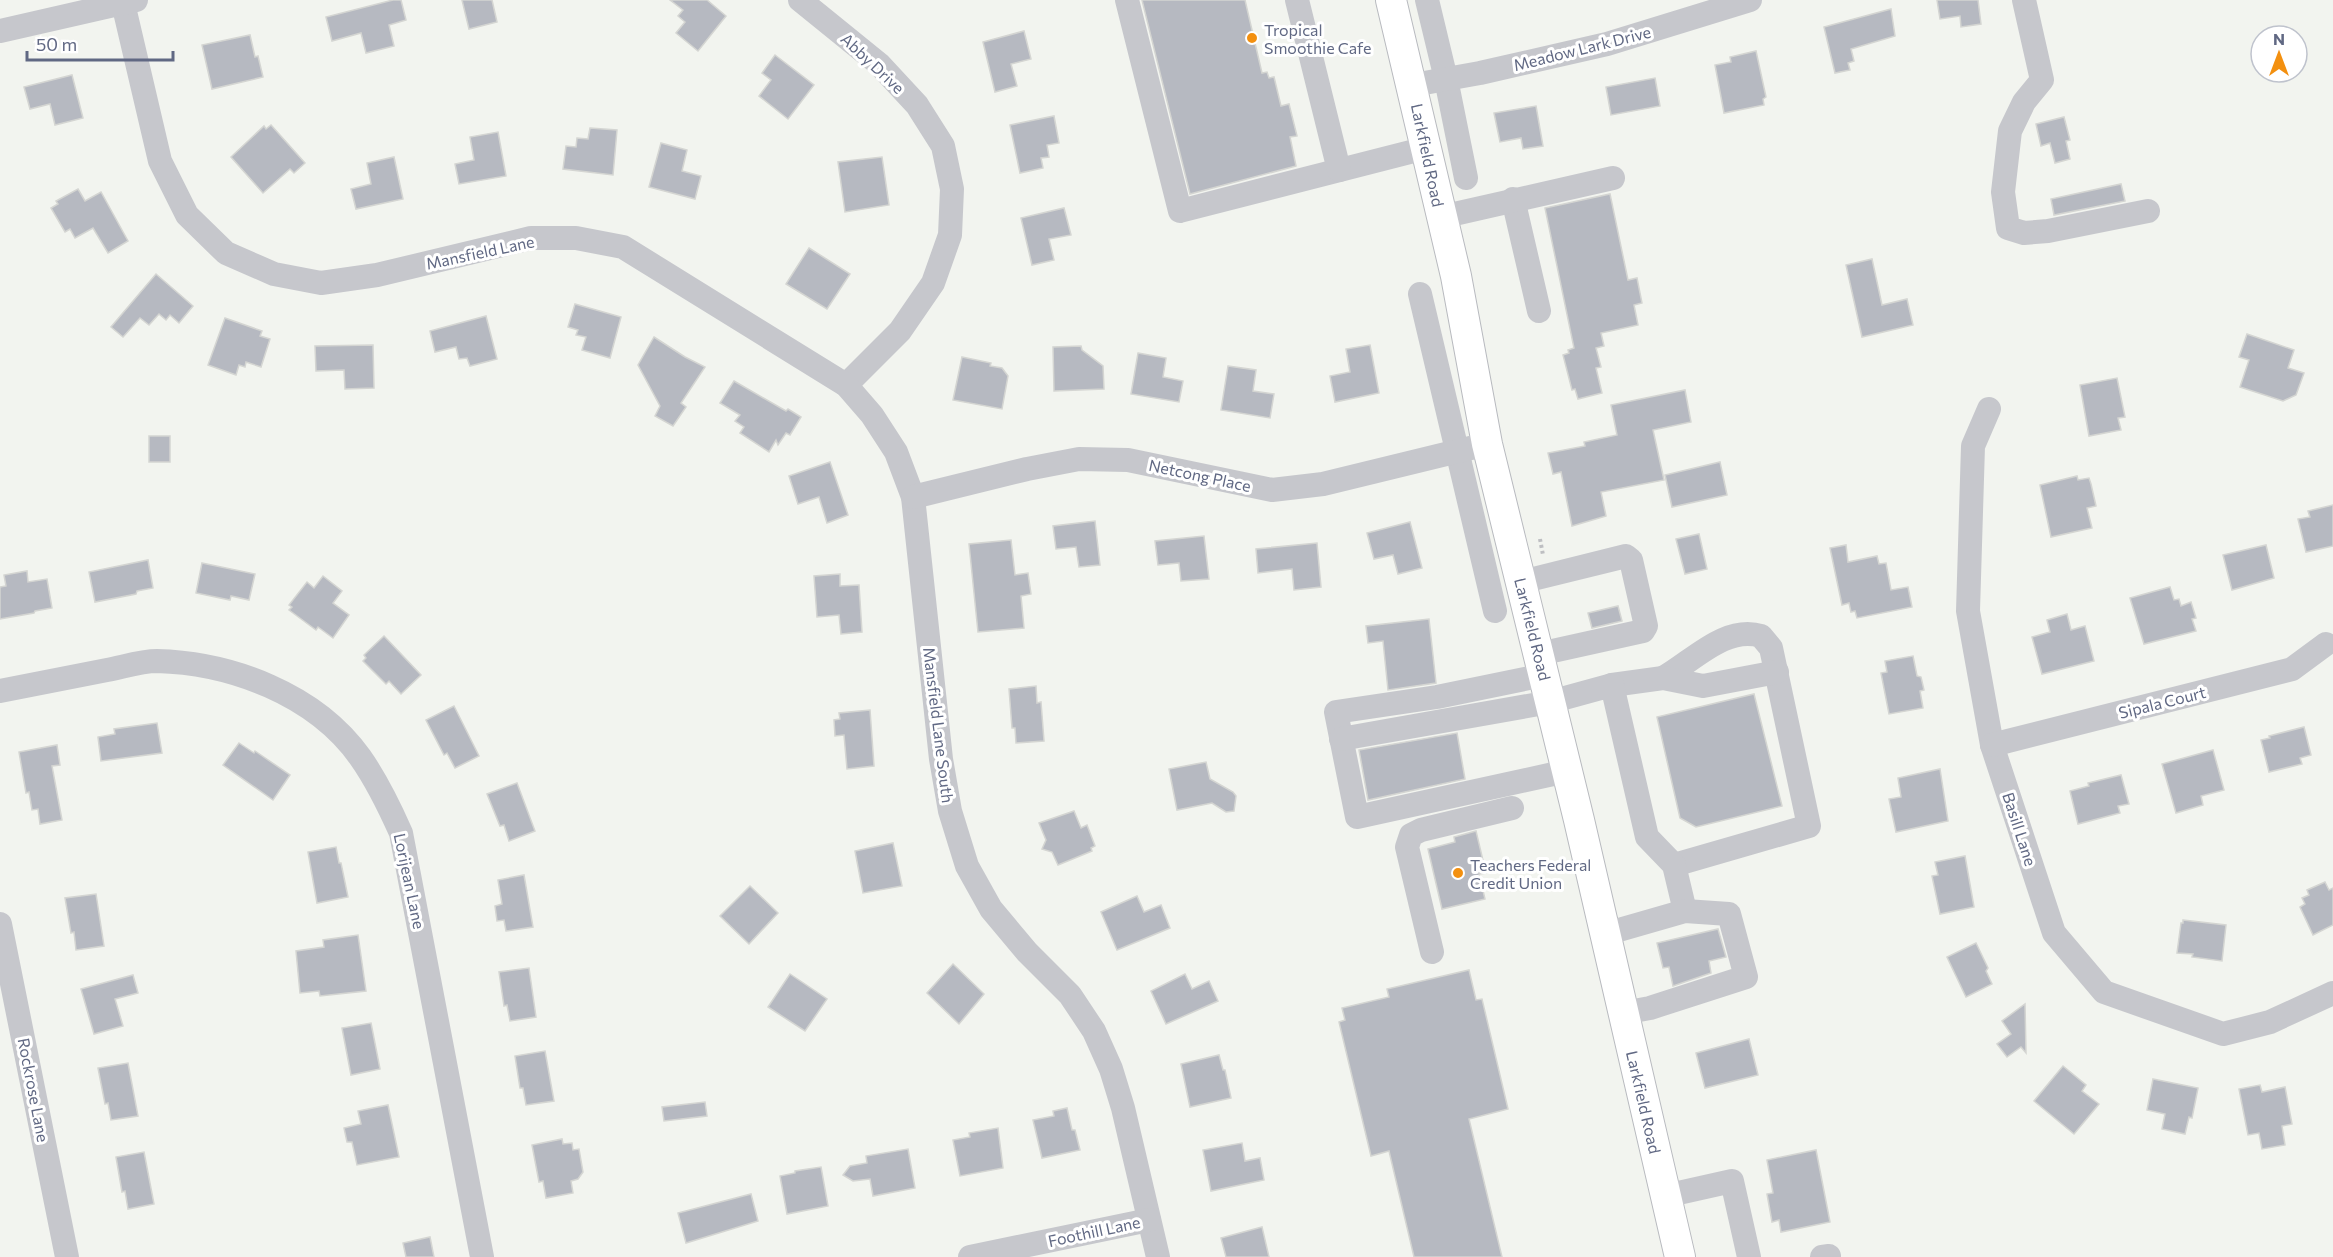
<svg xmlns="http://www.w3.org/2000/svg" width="2333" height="1257" viewBox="0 0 2333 1257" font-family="Commissioner,sans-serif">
<rect width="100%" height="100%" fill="#f2f4ef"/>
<!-- building -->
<g fill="#b6b9c1" stroke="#d4d5d2" stroke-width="1.5">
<polygon points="393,0 401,0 406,20 389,25 394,46 366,53 361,33 332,41 326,17"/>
<polygon points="462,0 492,0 497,22 469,29"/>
<polygon points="670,0 707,0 726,16 698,51 676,33 685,22 678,16 683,10"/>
<polygon points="1142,0 1245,0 1262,73 1267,72 1269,78 1274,77 1281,106 1289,104 1297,136 1290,137 1296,166 1190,194"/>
<polygon points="1937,0 1978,0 1981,24 1961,27 1960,16 1940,19"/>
<polygon points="1891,9 1895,36 1851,49 1854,61 1848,63 1850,70 1835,73 1824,27"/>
<polygon points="1024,31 1031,59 1011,64 1017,86 995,92 983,42"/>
<polygon points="250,35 255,57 258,56 263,77 212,89 202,45"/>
<polygon points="1756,51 1766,97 1763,99 1764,105 1724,113 1715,65 1731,62 1730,57"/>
<polygon points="775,55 814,85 788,119 759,96 771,80 762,73"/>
<polygon points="72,75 83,118 55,125 50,104 30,109 24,87"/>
<polygon points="1655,78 1660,106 1611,115 1606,87"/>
<polygon points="1536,106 1543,146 1523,149 1521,138 1500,142 1494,113"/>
<polygon points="1054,116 1059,143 1047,145 1049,157 1041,158 1043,168 1020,173 1010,125"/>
<polygon points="2064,117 2070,140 2066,141 2070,159 2055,163 2050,143 2041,146 2036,124"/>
<polygon points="271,125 305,163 294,173 290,169 263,193 231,157 264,126 266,129"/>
<polygon points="590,128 617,130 613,175 563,169 566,146 576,147 577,138 588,139"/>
<polygon points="498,132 506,176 459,184 455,164 474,160 470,137"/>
<polygon points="661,143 687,150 682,171 701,176 695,199 649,187"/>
<polygon points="394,157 403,199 356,209 351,189 371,184 367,163"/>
<polygon points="882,157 889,205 845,212 838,162"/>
<polygon points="2121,184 2125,201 2054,215 2051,199"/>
<polygon points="78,189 85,201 101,192 128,241 108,253 93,228 75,238 70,229 65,232 51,208 58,204 56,201"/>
<polygon points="1610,194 1628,280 1637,278 1642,303 1634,305 1638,325 1601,333 1604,346 1596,348 1601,367 1596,368 1602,393 1578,399 1575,389 1572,390 1563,355 1569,353 1568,350 1574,348 1545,208"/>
<polygon points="1064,208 1071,235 1049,239 1054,260 1032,265 1021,218"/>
<polygon points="809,248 850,274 827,309 786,284"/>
<polygon points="1872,259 1882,305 1907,299 1913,325 1862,337 1846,265"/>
<polygon points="156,274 193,306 179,323 170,315 166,320 159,314 149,325 140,318 123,337 111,327"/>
<polygon points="575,304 621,317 610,358 582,350 586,337 576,335 578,330 568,327"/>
<polygon points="486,316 497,359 470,366 467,358 459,359 456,347 435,352 430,331"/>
<polygon points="225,318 262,331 260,336 270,339 261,367 246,362 245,367 239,365 236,375 208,365"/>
<polygon points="2247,334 2294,350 2288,368 2304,373 2296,395 2283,401 2240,387 2249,360 2239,357"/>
<polygon points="654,337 685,357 705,367 681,403 686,407 673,426 655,416 660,406 638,365"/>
<polygon points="373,345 374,388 345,389 344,370 316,371 315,346"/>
<polygon points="1370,345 1379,393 1335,402 1330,376 1350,372 1346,349"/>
<polygon points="1081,346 1082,350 1103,366 1104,389 1054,391 1053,347"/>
<polygon points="1138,353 1166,358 1163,377 1183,381 1179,402 1131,394"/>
<polygon points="962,357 991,363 990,366 1002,368 1008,376 1002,409 953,400"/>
<polygon points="1228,366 1256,370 1253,391 1274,394 1270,418 1221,410"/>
<polygon points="2117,378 2125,417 2118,418 2121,430 2089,436 2080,385"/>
<polygon points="734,381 786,411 788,409 801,417 790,435 786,433 778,445 776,440 769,452 740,433 744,427 735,421 740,415 720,403"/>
<polygon points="1685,390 1691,422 1653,430 1664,480 1601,492 1606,516 1572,526 1561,472 1553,474 1548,453 1585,446 1584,442 1617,435 1611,405"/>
<rect x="149" y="436" width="21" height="26"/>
<polygon points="830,462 848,515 827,523 819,497 798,504 789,476"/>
<polygon points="1720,462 1727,495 1672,507 1665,475"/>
<polygon points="2077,476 2078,480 2089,478 2091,484 2096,506 2087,508 2092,528 2051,537 2040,485"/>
<polygon points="2333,505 2333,546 2306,552 2298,519 2310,517 2308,511"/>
<polygon points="1095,521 1100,565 1079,567 1076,547 1056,549 1053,526"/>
<polygon points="1410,522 1422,568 1398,574 1393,555 1374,559 1367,533"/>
<polygon points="1699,534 1707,569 1685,574 1676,539"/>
<polygon points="1204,536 1209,579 1181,581 1179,563 1158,565 1155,541"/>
<polygon points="1011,540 1015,575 1028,573 1031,594 1021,596 1024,628 978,632 969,544"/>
<polygon points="1317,543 1321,587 1294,590 1292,569 1258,573 1256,549"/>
<polygon points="1846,545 1848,562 1877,556 1879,564 1886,563 1891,590 1908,587 1912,607 1857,618 1855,611 1851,612 1849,603 1842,605 1830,548"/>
<polygon points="2266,545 2274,578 2232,590 2223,555"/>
<polygon points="148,560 153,588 137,591 136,594 95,602 89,572"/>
<polygon points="202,563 255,574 249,600 231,596 230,600 196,593"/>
<polygon points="27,571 28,582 47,579 52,608 35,611 34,613 0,619 0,587 6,586 4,575"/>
<polygon points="840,574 840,586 859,585 862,632 841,634 839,615 817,617 814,576"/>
<polygon points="323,576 342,591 333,603 349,615 333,638 318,627 316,630 289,610 292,607 289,605 307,582 314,588"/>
<polygon points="2170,587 2174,600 2179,599 2181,606 2191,602 2196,618 2192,619 2196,631 2144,644 2130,598"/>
<polygon points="1618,606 1622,621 1592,628 1588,613"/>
<polygon points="2067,614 2071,630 2085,626 2094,661 2042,674 2032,637 2050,632 2047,620"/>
<polygon points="1429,619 1436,683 1388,690 1383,641 1368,643 1366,626"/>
<polygon points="384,636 421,675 401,694 389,681 386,684 363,661 366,658 364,655"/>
<polygon points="1913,656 1917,676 1921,677 1924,690 1920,691 1923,708 1889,714 1881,673 1887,672 1885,661"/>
<polygon points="1036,686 1037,703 1041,702 1044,741 1016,743 1015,728 1012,728 1009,689"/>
<polygon points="1754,694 1782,806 1696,827 1680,818 1657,717"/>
<polygon points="454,706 479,756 455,768 447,753 444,755 426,720"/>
<polygon points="870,710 874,766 847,769 844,735 835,736 834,720 840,719 839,713"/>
<polygon points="157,723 162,753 101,761 98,737 115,734 114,729"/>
<polygon points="2304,727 2311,755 2300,758 2302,764 2269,772 2261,740 2270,738 2269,736"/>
<polygon points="1457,733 1465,779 1368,800 1359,750"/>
<polygon points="239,743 254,753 255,751 290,775 273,800 223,765"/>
<polygon points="57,745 60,765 52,766 62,820 40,824 38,809 32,810 29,792 26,793 19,752"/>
<polygon points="2213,750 2224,790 2201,796 2203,805 2176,813 2162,764"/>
<polygon points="1206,762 1210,779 1233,792 1236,796 1234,811 1226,812 1212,803 1177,810 1169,769"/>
<polygon points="1940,769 1948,821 1896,832 1889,799 1901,797 1898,778"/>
<polygon points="2121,775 2129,804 2118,806 2120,813 2078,824 2070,791 2089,786 2088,783"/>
<polygon points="517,783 535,831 509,841 504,825 500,826 487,794"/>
<polygon points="1074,811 1081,828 1087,825 1095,846 1091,848 1092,851 1058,865 1052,852 1042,849 1046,840 1039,823"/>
<polygon points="1476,831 1486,873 1479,874 1485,899 1442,909 1428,849 1455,842 1454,837"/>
<polygon points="893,843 902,886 863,893 855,851"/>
<polygon points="336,847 339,863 341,863 348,897 317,903 308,852"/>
<polygon points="1965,856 1974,907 1940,914 1932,876 1938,875 1935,862"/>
<polygon points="524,875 533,927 506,931 504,920 497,921 495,906 502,904 498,880"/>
<polygon points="2325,882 2329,890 2333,888 2333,925 2313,935 2300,907 2305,904 2302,898 2309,895 2307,890"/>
<polygon points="750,886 778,913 749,944 720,916"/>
<polygon points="96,894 104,946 76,950 74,932 71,933 65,898"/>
<polygon points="1137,896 1144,912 1161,905 1170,928 1117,950 1101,912"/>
<polygon points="2183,920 2226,925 2222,961 2192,957 2193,954 2177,953 2181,923 2183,923"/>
<polygon points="1718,929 1726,957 1709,961 1711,973 1673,986 1669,967 1663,968 1657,943"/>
<polygon points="358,935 366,991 320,996 319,991 300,993 296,951 324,947 323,940"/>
<polygon points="1976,943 1988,968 1986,971 1992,984 1966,997 1947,957"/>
<polygon points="953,964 984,994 959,1024 927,993"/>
<polygon points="529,968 536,1017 510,1021 507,1005 504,1006 499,972"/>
<polygon points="1469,970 1476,1000 1482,999 1508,1109 1469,1119 1502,1257 1414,1257 1389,1151 1371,1156 1339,1022 1345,1020 1342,1008 1389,997 1387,989"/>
<polygon points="790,974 827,999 805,1031 768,1007"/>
<polygon points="1185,974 1192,989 1209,981 1218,1001 1166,1024 1151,991"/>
<polygon points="133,975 138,993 115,999 123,1026 94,1034 81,989"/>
<polygon points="2025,1004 2026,1053 2021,1047 2007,1057 1997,1044 2011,1034 2002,1021"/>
<polygon points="371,1023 380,1069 351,1075 342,1028"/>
<polygon points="1749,1039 1758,1075 1705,1088 1696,1053"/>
<polygon points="545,1051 554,1101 526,1105 523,1088 520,1088 515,1056"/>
<polygon points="1219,1055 1223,1070 1225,1070 1231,1098 1190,1107 1181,1064"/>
<polygon points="128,1063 138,1116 111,1120 108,1103 105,1104 98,1068"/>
<polygon points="2063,1066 2086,1085 2082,1091 2099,1104 2074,1134 2034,1101"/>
<polygon points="2153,1079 2198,1088 2192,1118 2189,1117 2185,1134 2162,1129 2165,1114 2147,1110"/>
<polygon points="2260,1085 2262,1092 2285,1087 2292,1124 2282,1126 2285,1145 2262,1149 2259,1133 2248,1135 2239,1089"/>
<polygon points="705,1102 707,1116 664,1121 662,1107"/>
<polygon points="388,1105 399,1157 357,1165 352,1142 347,1142 344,1128 361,1124 358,1111"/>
<polygon points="1067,1108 1072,1130 1075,1130 1080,1150 1042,1158 1033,1120 1054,1116 1053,1111"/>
<polygon points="998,1128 1003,1168 960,1176 953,1140 970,1137 969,1133"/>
<polygon points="562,1139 563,1144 572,1143 573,1150 579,1149 583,1172 578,1179 571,1181 573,1193 546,1198 543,1181 539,1182 532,1145"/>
<polygon points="1242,1143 1245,1161 1260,1158 1264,1180 1211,1191 1203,1150"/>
<polygon points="908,1149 915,1188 873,1196 870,1179 853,1181 843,1175 850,1166 867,1163 866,1156"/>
<polygon points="1816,1150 1830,1222 1781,1232 1779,1220 1772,1222 1767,1194 1773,1193 1767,1160"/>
<polygon points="144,1152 154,1204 128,1209 125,1191 122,1192 116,1157"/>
<polygon points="821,1167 828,1206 787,1214 780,1176 795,1173 795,1171"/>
<polygon points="751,1194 758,1221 686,1243 678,1213"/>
<polygon points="1262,1227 1269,1257 1226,1257 1221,1238"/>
<polygon points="430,1237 434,1257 406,1257 403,1243"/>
</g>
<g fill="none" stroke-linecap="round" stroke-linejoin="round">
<defs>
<polyline id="major" points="1391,0 1456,276 1487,444 1579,820 1680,1257"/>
</defs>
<!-- major casing -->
<use href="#major" stroke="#b8babf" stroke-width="32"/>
<!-- path -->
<polyline stroke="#bebfc2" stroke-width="4" stroke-dasharray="3 3" stroke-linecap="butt" points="1540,539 1543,555"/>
<!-- minor -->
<g stroke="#c6c7cc" stroke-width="24">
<polyline points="800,0 879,64 917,105 943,146 952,189 950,235 933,283 900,331 846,385"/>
<polyline points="1127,0 1180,211 1426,148"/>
<polyline points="1297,0 1339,170"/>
<polyline points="1427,0 1446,79 1466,178"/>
<polyline points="2024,0 2042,80 2024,102 2010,131 2003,192 2008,228 2024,233 2048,231 2148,211"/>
<polyline points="123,3 160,161 187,215 226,253 274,274 321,283 377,275 531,238 576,238 623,247 846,385 872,415 896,452 913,497 941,759 950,811 967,866 991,909 1027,952 1070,995 1094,1031 1111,1069 1123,1108 1158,1257"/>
<polyline points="0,31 136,0"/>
<polyline points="1413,85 1480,73 1607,44 1750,0"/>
<polyline points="1513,199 1539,311"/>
<polyline points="1441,217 1613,178"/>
<polyline points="1420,294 1495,611"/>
<polyline points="1989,409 1973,446 1968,611 1992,745 2054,933 2104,992 2223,1034 2270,1022 2333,993"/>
<polyline points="913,497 1027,469 1079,459 1128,460 1272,490 1323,484 1487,444"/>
<polyline points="1521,582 1626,556 1631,560 1646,626 1643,631 1539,654"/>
<polyline points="1544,675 1437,697 1336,712 1357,817 1567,771"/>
<path d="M1663 678C1692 662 1725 625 1761 636L1771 648 1809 826 1674 865"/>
<polyline points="1612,685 1663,678 1703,686 1777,672"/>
<path d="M0 691C36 684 72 677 107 670 123 667 141 661 157 661 231 663 315 694 360 757 377 781 389 806 401 833L482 1257"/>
<polyline points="1341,739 1550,702 1612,685 1647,837 1674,865 1685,911"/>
<polyline points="1992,745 2292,669 2326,644"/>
<polyline points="0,924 67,1257"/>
<polyline points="1605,934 1685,911 1729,914 1746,977 1650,1008 1623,1013"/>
<polyline points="1432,952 1407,847 1411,835 1421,830 1512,808"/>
<polyline points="1665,1196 1732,1181 1749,1257"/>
<polyline points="970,1257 1149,1220"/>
<polyline points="1822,1257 1829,1256"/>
</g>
<!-- major -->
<use href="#major" stroke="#fff" stroke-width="30"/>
</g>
<!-- markers -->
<g fill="#f39010" stroke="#fff" stroke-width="2">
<circle cx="1252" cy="38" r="6"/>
<circle cx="1458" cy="873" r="6"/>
</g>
<g text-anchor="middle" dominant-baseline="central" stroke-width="6" stroke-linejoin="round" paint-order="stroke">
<!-- poi labels -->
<g font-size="16" fill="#606883" stroke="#fff" text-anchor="start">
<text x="1264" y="29">Tropical<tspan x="1264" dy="18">Smoothie Cafe</tspan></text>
<text x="1470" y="864">Teachers Federal<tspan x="1470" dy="18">Credit Union</tspan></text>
</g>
<!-- street labels -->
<g font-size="16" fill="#606883" stroke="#fff">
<text transform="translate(1582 48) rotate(-14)">Meadow Lark Drive</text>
<text transform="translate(873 63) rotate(43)">Abby Drive</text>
<text transform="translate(1428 155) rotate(78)">Larkfield Road</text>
<text transform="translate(480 252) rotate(-12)">Mansfield Lane</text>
<text transform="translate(1200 475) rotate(12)">Netcong Place</text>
<text transform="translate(1533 629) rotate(76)">Larkfield Road</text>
<text transform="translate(2162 702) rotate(-14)">Sipala Court</text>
<text transform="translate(939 725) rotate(83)">Mansfield Lane South</text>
<text transform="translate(2020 829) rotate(72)">Basill Lane</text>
<text transform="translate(410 881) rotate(78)">Lorijean Lane</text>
<text transform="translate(34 1090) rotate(79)">Rockrose Lane</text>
<text transform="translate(1644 1102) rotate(77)">Larkfield Road</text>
<text transform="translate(1094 1231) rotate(-12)">Foothill Lane</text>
</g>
</g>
<!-- north arrow -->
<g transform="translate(2279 54)"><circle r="28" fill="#ffffff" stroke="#bfc3cd" stroke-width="1.5"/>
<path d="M0-4.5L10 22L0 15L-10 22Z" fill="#f39010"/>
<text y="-9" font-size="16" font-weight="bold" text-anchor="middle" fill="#606883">N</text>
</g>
<!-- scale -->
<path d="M27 51v9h146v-9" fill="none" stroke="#606883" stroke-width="3"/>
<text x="36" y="51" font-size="18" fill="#606883" stroke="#ffffff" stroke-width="4.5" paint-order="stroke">50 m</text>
</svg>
